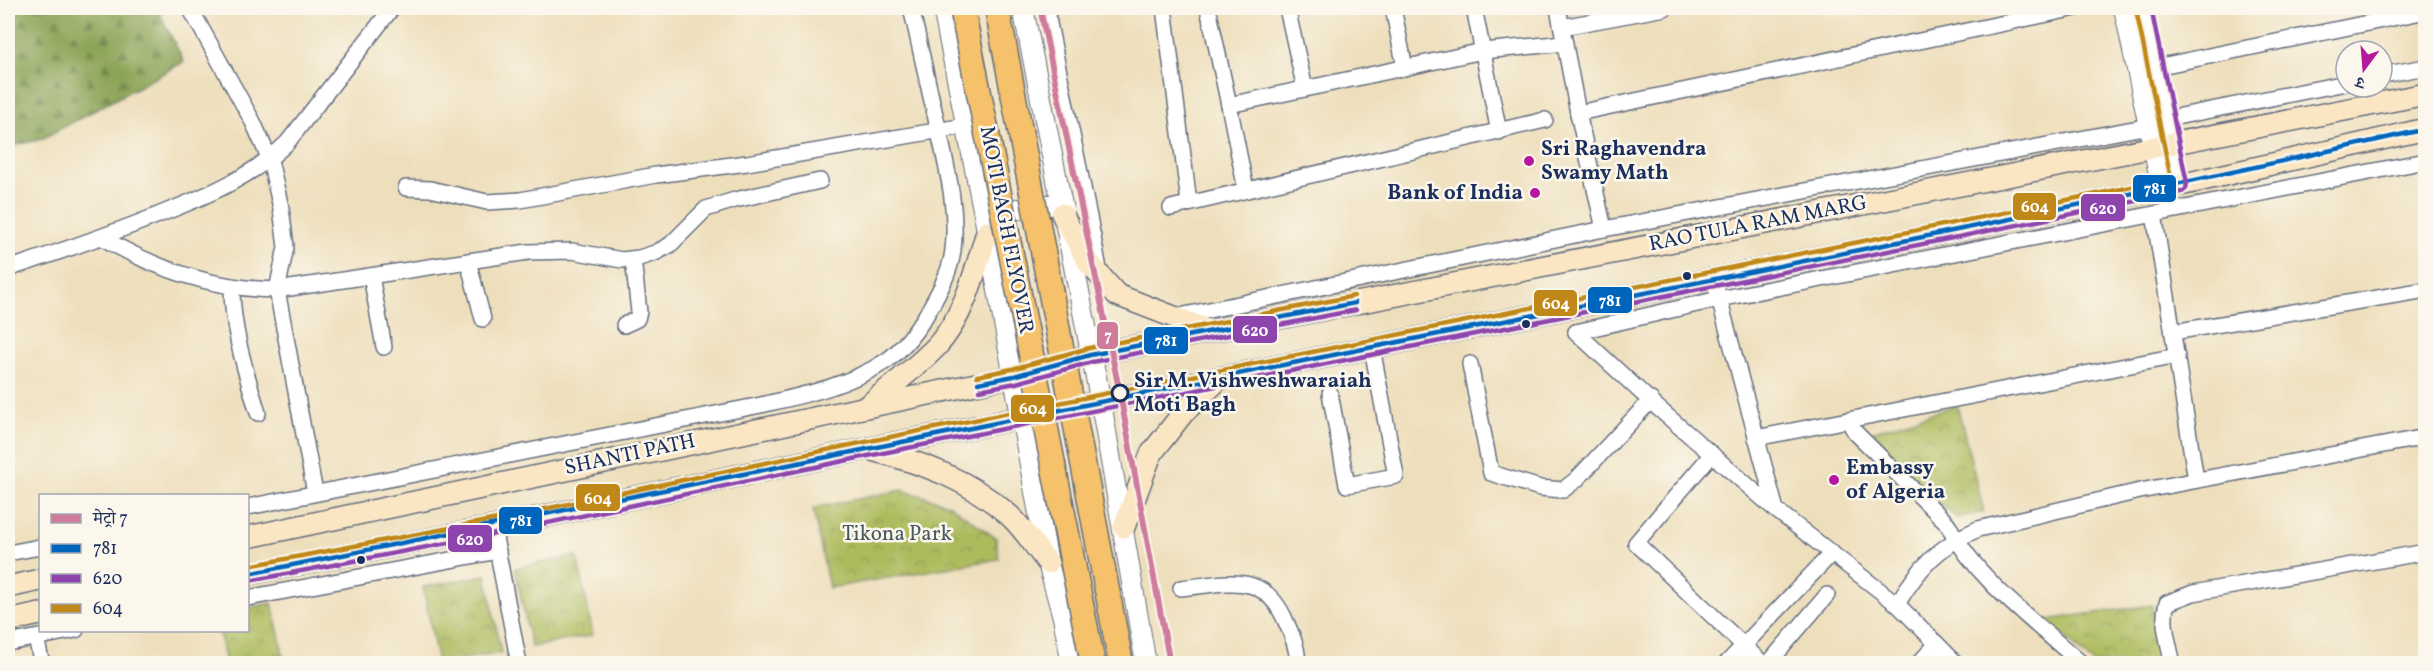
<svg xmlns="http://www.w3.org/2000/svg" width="2433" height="671" viewBox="0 0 2433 671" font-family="Vollkorn,'Noto Serif Devanagari',serif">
<defs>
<pattern id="forest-firs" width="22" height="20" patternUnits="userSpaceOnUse" patternTransform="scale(1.5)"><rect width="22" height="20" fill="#8aa354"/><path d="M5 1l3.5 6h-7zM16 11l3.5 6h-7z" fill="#708549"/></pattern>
<pattern id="park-crowns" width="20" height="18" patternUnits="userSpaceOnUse" patternTransform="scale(1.5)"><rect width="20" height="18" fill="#adbb5d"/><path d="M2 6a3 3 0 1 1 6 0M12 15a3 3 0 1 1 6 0" fill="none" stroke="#8c9850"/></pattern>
</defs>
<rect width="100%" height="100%" fill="#fbf7ec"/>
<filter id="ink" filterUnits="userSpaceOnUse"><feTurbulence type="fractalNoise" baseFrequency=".0167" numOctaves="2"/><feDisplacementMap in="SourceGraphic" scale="12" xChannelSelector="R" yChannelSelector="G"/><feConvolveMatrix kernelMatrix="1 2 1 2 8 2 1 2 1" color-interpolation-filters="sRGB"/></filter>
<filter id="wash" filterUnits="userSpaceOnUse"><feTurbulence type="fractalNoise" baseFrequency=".008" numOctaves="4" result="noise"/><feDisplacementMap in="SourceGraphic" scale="24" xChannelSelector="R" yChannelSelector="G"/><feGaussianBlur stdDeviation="1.35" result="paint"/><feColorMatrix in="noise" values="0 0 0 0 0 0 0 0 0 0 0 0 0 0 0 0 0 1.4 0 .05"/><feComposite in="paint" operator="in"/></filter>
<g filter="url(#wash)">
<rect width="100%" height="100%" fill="#eedfbc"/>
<!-- built -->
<polygon fill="#e0d2b6" points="1567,8 1633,8 1570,21"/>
<!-- forest -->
<polygon fill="url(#forest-firs)" stroke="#526959" stroke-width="1.5" points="8,8 157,8 184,62 42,139 8,147"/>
<!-- park -->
<g fill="url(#park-crowns)" stroke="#64755e" stroke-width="1.5">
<polygon points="1957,405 1984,512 1957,518 1856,437"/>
<polygon points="902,490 948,504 996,538 999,559 829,588 813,508"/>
<polygon points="577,556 593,635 531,647 515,568"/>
<polygon points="486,575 501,653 438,663 423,587"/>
<polygon points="272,603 285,663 226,663 219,631 248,630 248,608"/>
<polygon points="2152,605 2158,663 2093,663 2046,620"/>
</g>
</g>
<g filter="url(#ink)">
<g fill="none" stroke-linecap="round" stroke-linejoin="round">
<defs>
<g id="minor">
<polyline points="190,8 253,122 270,160 281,208 286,247 277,290 315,493"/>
<path d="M1046 8C1063 97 1084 185 1100 275"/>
<polyline points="1164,8 1189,203"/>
<polyline points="1208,8 1229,105"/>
<polyline points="1287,8 1305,89"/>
<polyline points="1393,8 1405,68"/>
<polyline points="1474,8 1499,132"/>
<polyline points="1558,8 1578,113 1604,229"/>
<polyline points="1562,27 1665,8"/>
<polyline points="2156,67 2426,11"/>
<polyline points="2382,75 2426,67"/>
<polyline points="1578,113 2076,8"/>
<polyline points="2166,119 2346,83"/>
<polyline points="406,188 430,189 487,202 520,200 656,175 747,163 965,126"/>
<polyline points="1246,190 1229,105 1483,51 1565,43"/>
<polyline points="1171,208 1545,120"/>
<polyline points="2154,214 2196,480"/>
<path d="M103 238C157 270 214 289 277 290L528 252 572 251 622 260 639 258 655 253 670 245 706 209 735 200 820 181"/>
<polyline points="468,261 483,319"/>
<path d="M8 269C62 251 115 233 168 211 211 194 254 175 287 143L392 8"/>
<polyline points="371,276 384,347"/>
<path d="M232 287C232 331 246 372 258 413"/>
<polyline points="1717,291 1776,510 1897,604 1957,664"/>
<polyline points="1175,317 1604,229 2149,126"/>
<polyline points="624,325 637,319 639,312 633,259"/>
<polyline points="1576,332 1719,299 2426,161"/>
<polyline points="1576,332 1658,408 1776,510"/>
<polyline points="2173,332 2426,290"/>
<polyline points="1470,364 1491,473 1540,488 1563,490 1577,479 1651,400"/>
<polyline points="1330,393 1347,485 1396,476 1372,348"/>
<polyline points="1848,420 2177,356"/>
<path d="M1756 438 1848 420 1855 432 1947 523C1977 581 2034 621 2082 664"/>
<polyline points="1712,454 1636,543 1763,664"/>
<path d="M248 507 761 405C804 395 848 386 886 361 902 350 914 334 925 317 936 298 951 272 953 250 958 207 946 165 937 123 928 85 920 46 911 8"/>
<polyline points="493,527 519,664"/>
<polyline points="8,553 40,547"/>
<path d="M1181 588C1230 583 1265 570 1287 624 1292 635 1299 651 1297 664"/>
<polyline points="248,598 498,551"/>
<path d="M1897 604C1919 568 1938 546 1978 529L2140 491 2426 437"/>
<polyline points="36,638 42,664"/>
<polyline points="8,643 76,630"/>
<polyline points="1726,664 1832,553"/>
<polyline points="1768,664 1827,595"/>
<polyline points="1918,664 1937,644"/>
<path d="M2173 664C2169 644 2161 622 2167 603L2193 593 2426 552"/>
</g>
<g id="tertiary">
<polyline points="943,8 984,214 1048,563 1063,617 1072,664"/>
<polyline points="1023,8 1101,403 1146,664"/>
<polyline points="2124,8 2162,188"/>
<polyline points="2143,8 2180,185"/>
<polyline points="988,213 1049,205"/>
</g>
<g id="secondary">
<polyline points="1062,214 1088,262 1117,295 1210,331"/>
<path d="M870 404C892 385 917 367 937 346 965 315 975 271 987 232"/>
<path d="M872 450C923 463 970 480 1010 516 1024 529 1036 548 1048 563"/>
<polyline points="1124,527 1151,454 1183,413 1219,379"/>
<polyline points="248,537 1014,376 1090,355 2426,94"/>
<polyline points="248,574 493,527 866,449 2180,185 2426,129"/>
<polyline points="8,587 40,580"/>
<polyline points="8,621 40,614"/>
</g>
</defs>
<!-- minor casing -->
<use href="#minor" stroke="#656d7f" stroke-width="18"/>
<!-- tertiary casing -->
<use href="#tertiary" stroke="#656d7f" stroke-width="22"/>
<!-- secondary casing -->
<use href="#secondary" stroke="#656d7f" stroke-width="24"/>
<!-- minor -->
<use href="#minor" stroke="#fff" stroke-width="15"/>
<!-- tertiary -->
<use href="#tertiary" stroke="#fff" stroke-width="20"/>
<!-- secondary -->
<use href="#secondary" stroke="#fbe6c4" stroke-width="21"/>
<defs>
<g id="primary-bridge">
<polyline points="962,8 1093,664"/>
<polyline points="997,8 1121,664"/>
</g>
</defs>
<!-- primary-bridge casing -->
<use href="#primary-bridge" stroke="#656d7f" stroke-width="27" stroke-linecap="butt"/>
<!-- primary-bridge -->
<use href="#primary-bridge" stroke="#f5c16b" stroke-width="24"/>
<defs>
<g id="bus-1">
<polyline points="978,383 1014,376 1090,355 1355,303"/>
<path d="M248 574C595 507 941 434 1288 364 1668 288 2048 215 2426 129"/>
</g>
<g id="bus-2">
<polyline points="979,390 1016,383 1092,362 1356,310"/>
<polyline points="249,581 495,534 868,456 2182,192 2186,189 2187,183 2151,8"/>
</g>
<g id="bus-3">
<polyline points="977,376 1012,369 1089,348 1354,296"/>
<polyline points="248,566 492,520 865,442 2171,179 2136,10"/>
</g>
</defs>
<!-- bus-1 casing -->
<use href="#bus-1" stroke="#fbf7ec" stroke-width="9"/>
<!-- bus-2 casing -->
<use href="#bus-2" stroke="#fbf7ec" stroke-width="9"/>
<!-- bus-3 casing -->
<use href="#bus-3" stroke="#fbf7ec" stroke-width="9"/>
<!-- bus-1 -->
<use href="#bus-1" stroke="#0065bd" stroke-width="4.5"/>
<!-- bus-2 -->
<use href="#bus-2" stroke="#8e44ad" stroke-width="4.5"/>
<!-- bus-3 -->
<use href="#bus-3" stroke="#c08818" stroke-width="4.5"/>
<defs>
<polyline id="metro-1" points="1040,8 1120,394 1170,664"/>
</defs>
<!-- metro-1 casing -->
<use href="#metro-1" stroke="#fbf7ec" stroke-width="10"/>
<!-- metro-1 -->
<use href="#metro-1" stroke="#cf7b9c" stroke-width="6"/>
</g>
</g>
<!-- markers -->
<g fill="#b5179e" stroke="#fbf7ec" stroke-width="2">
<circle cx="1529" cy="161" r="6"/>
<circle cx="1535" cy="193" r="6"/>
<circle cx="1834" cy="480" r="6"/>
</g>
<g fill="#1b2f5e" stroke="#fbf7ec" stroke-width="2">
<circle cx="1687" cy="276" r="5"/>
<circle cx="1526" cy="324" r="5"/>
<circle cx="361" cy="560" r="5"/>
</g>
<circle fill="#fbf7ec" stroke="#1b2f5e" stroke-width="3" cx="1120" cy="393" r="8"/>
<g text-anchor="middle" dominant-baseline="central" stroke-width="5" stroke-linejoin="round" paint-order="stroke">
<!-- poi labels -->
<g font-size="21" font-weight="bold" fill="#1b2f5e" stroke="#fbf7ec" text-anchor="start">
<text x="1541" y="149">Sri Raghavendra<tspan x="1541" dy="24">Swamy Math</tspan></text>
<text x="1523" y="193" text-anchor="end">Bank of India</text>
<text x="1846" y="468">Embassy<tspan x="1846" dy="24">of Algeria</tspan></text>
</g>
<!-- street labels -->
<g font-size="21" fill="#1b2f5e" stroke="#fbf7ec">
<text transform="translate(1758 224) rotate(-11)">RAO TULA RAM MARG</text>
<text transform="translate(1006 230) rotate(79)">MOTI BAGH FLYOVER</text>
<text transform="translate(630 455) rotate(-12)">SHANTI PATH</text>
</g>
<!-- stop labels -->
<g font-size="21" font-weight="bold" fill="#1b2f5e" stroke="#fbf7ec" text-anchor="start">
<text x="1134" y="381">Sir M. Vishweshwaraiah<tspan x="1134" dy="24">Moti Bagh</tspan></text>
</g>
<!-- park labels -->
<g font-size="21" fill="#47595e" stroke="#fbf7ec">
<text x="897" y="534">Tikona Park</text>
</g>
</g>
<g stroke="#fbf7ec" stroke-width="2">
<rect x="2132" y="174" width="45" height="29" rx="6" fill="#0065bd"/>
<rect x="2012" y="192" width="45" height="29" rx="6" fill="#c08818"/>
<rect x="2080" y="193" width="46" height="29" rx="6" fill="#8e44ad"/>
<rect x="1587" y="286" width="46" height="28" rx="6" fill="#0065bd"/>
<rect x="1533" y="289" width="45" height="28" rx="6" fill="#c08818"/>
<rect x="1232" y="315" width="46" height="29" rx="6" fill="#8e44ad"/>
<rect x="1096" y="321" width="23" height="29" rx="6" fill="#cf7b9c"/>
<rect x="1143" y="326" width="46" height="29" rx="6" fill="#0065bd"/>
<rect x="1010" y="394" width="45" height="29" rx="6" fill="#c08818"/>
<rect x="575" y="483" width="46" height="29" rx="6" fill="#c08818"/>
<rect x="498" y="506" width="45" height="29" rx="6" fill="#0065bd"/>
<rect x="447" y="524" width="46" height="29" rx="6" fill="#8e44ad"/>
</g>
<g font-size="16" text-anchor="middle" font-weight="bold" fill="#fff">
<text x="2155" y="194">781</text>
<text x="2035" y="212">604</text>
<text x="2103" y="214">620</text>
<text x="1610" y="306">781</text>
<text x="1556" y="309">604</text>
<text x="1255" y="336">620</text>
<text x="1108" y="341">7</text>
<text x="1166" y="346">781</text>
<text x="1033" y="414">604</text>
<text x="598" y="504">604</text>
<text x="521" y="526">781</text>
<text x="470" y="545">620</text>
</g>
<!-- margin -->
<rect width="2433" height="671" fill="none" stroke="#fbf7ec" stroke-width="30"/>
<!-- legend -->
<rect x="39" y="494" width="210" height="138" fill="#fbf7ec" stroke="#a1a7b3" stroke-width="1.5"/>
<rect x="51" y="514" width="30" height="9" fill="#cf7b9c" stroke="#a1a7b3" stroke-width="1.5"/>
<text x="93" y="524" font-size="18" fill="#1b2f5e">मेट्रो 7</text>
<rect x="51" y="544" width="30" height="9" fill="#0065bd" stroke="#a1a7b3" stroke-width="1.5"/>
<text x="93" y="554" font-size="18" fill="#1b2f5e">781</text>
<rect x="51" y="574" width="30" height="9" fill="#8e44ad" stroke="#a1a7b3" stroke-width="1.5"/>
<text x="93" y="584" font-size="18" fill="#1b2f5e">620</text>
<rect x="51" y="604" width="30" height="9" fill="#c08818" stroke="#a1a7b3" stroke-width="1.5"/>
<text x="93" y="614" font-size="18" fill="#1b2f5e">604</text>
<!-- north arrow -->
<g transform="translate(2364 69) rotate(196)"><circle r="28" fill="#fbf7ec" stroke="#a1a7b3" stroke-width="1.5"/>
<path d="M0-4.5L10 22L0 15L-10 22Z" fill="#b5179e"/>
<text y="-9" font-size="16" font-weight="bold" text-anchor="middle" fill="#1b2f5e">उ</text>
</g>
</svg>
